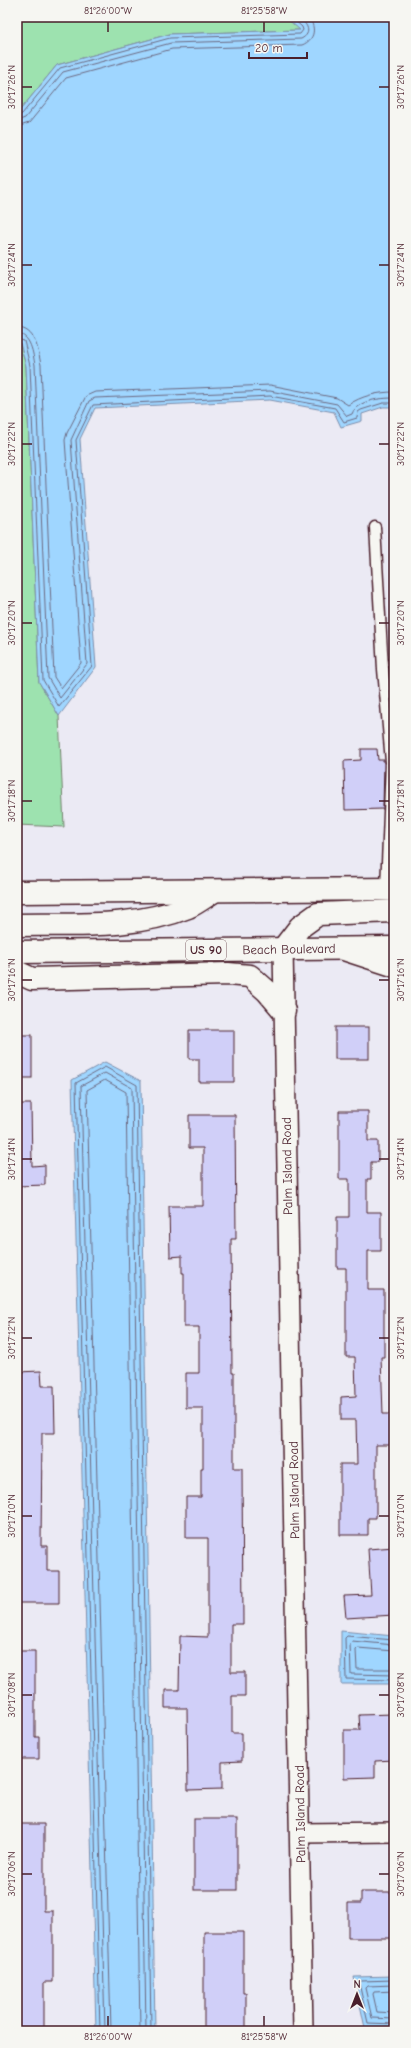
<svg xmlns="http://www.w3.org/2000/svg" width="411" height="2048" viewBox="0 0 411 2048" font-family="'Comic Neue',sans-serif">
<rect width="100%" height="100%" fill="#ebeaf4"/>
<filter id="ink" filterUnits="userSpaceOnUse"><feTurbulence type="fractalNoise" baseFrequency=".025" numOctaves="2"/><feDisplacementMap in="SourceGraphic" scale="8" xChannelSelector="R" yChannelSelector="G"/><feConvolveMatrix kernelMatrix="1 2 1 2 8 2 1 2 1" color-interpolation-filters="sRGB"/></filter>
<g filter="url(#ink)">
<!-- green -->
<g fill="#9de2af" stroke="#74806d">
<polygon points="17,17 285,17 301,30 170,34 57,65 17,114"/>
<polygon points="17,343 20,343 26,366 39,682 59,716 64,827 17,825"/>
</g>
<!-- water -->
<g fill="#9fd6ff" stroke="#7d8daa">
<polygon points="285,17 394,17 394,407 383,407 362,414 362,421 341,427 334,412 270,400 95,408 80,439 96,667 59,716 39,682 26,366 20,343 17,343 17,114 57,65 170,34 300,30"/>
<polygon points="105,1062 141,1081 155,2031 96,2031 72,1080"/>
<polygon points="341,1631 394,1636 394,1684 341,1684"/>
<polygon points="394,1976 394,2028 365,2028 354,1977"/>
</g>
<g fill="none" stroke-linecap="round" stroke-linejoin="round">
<!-- shore -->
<g stroke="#6c6880" stroke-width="1">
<polyline points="17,116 22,114 60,68 170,38 300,34 303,30 302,27 291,17"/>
<path d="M17 121 25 118 63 72 171 43 301 39C313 33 307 24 299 17"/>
<path d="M17 127 29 123 66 78 172 49 302 45C315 40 317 27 308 17"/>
<path d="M17 328C36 328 38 350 41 365L54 677 61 688 81 663 65 440 67 433 86 396 95 392 270 385 337 398 348 405C361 396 378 392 394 392"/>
<path d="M17 334C31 334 33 354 35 365L48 678 60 698 87 664 71 440 89 401 95 398 270 391 337 404 347 416 352 414C357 400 381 398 394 398"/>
<polyline points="17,339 24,341 30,366 43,680 59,707 92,666 76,440 93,405 270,396 335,408 344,422 357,418 358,412 361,410 383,403 394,403"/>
<polyline points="394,1640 347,1636 345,1638 346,1679 394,1680"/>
<polyline points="394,1645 352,1641 350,1643 351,1674 394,1675"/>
<polyline points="394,1651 358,1648 356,1650 357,1669 394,1669"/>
<polyline points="394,1980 361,1981 359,1983 368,2023 394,2024"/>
<polyline points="394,1985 367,1986 365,1988 372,2018 394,2019"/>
<polyline points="394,1991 374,1992 373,1994 377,2012 394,2013"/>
<polyline points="100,2031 76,1083 105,1067 137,1085 151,2031"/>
<polyline points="105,2031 81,1086 105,1073 132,1088 146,2031"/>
<polyline points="111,2031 87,1090 105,1080 126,1092 140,2031"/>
</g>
</g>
<!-- building -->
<g fill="#d0cff8" stroke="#4a1f2b">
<polygon points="361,749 377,749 378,760 384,760 383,809 345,810 344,761 361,760"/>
<rect x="335" y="1027" width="34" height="32"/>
<polygon points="189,1030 234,1030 234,1082 199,1082 199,1059 189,1059"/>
<rect x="17" y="1035" width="15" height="43"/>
<polygon points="17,1104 31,1104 32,1166 45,1165 45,1185 17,1186"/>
<polygon points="339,1111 368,1111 368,1141 378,1141 378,1162 371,1162 371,1179 367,1179 367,1212 381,1212 381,1251 368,1251 368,1290 384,1290 384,1357 381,1357 383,1414 394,1414 394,1445 376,1445 376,1518 368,1518 368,1535 340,1535 340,1464 357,1464 356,1420 341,1420 341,1397 356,1396 355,1357 346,1357 346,1268 337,1268 337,1217 349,1217 349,1179 339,1179"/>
<polygon points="189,1115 235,1115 236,1239 231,1239 232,1373 234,1373 234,1468 242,1468 243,1624 231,1624 231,1672 245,1672 245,1696 232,1696 232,1733 242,1733 242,1761 222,1762 222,1789 188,1790 187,1708 165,1708 165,1690 179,1690 180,1636 208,1637 208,1538 186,1538 186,1497 201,1497 201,1468 203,1468 203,1408 186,1408 186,1373 199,1373 199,1327 184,1327 184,1273 182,1273 182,1256 170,1257 169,1206 203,1206 203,1148 189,1148"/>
<polygon points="41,1371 42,1386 54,1386 55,1433 42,1433 41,1546 47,1546 47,1571 59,1571 59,1603 17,1603 17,1372"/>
<polygon points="394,1547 394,1615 346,1618 344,1596 371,1595 368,1549"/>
<polygon points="17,1651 35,1651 35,1737 39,1737 39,1759 17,1759"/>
<polygon points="394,1714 394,1760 375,1761 375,1777 344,1778 344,1730 360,1730 359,1715"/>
<rect x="194" y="1819" width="43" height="71"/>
<polygon points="17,1824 44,1824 44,1911 53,1911 53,1982 44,1982 44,2031 17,2031"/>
<polygon points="361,1892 394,1892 394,1938 348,1938 348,1903 361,1903"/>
<polygon points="204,1932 243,1932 243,1993 246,1993 246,2031 204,2031"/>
</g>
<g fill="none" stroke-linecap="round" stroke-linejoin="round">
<defs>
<polyline id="service" points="375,527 383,669 391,762 386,889"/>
<g id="minor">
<polyline points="283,949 303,2031"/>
<polyline points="345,951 394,967"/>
<polyline points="301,1833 394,1832"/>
</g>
<g id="trunk">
<polyline points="17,892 394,889"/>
<path d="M17 925C73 924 134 929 188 907 197 903 206 896 214 891"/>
<polyline points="283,949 300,927 318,914 394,911"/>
<polyline points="17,952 394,948"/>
<polyline points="17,972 32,979 228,974 250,976 267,991 284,1011"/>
</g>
</defs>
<!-- service casing -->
<use href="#service" stroke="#4a1f2b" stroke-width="13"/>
<!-- minor casing -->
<use href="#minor" stroke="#4a1f2b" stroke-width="22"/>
<!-- trunk casing -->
<use href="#trunk" stroke="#4a1f2b" stroke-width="25"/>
<!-- service -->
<use href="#service" stroke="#f6f6f2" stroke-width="10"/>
<!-- minor -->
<use href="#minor" stroke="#f6f6f2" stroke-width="19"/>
<!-- trunk -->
<use href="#trunk" stroke="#f6f6f2" stroke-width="22"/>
</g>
</g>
<!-- ticks -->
<path fill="none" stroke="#4a1f2b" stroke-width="1.5" d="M108 22V32M264 22V32M22 87H32M379 87H389M22 265H32M379 265H389M22 444H32M379 444H389M22 623H32M379 623H389M22 801H32M379 801H389M22 980H32M379 980H389M22 1159H32M379 1159H389M22 1338H32M379 1338H389M22 1516H32M379 1516H389M22 1695H32M379 1695H389M22 1874H32M379 1874H389M108 2016V2026M264 2016V2026"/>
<g text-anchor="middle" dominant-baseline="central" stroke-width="3.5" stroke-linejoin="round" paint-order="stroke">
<!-- shield labels -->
<rect fill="#f6f6f2" stroke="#7e6067" stroke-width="1" x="186" y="940" width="40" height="20" rx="3"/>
<g font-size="12" font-weight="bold" fill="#4a1f2b">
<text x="206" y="950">US 90</text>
</g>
<!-- street labels -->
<g font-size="13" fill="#4a1f2b" stroke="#f6f6f2">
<text transform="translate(289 949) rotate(-1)">Beach Boulevard</text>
<text transform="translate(287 1166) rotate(-91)">Palm Island Road</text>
<text transform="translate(294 1490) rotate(-91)">Palm Island Road</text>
<text transform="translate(300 1814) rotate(-91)">Palm Island Road</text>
</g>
</g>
<!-- margin -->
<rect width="411" height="2048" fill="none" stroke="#f6f6f2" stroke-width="44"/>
<!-- north arrow -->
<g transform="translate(357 1994)" stroke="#f6f6f2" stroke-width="3" paint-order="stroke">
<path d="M0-3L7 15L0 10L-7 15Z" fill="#4a1f2b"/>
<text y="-6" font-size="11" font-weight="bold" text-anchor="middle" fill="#4a1f2b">N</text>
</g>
<!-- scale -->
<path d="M249 52v6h58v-6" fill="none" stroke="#4a1f2b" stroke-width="2"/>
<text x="255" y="52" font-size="12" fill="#4a1f2b" stroke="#f6f6f2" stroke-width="3" paint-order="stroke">20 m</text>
<rect x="22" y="22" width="367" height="2004" fill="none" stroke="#4a1f2b" stroke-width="1.5"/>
<g font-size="10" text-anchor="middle" fill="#4a1f2b">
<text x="108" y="14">81°26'00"W</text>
<text x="264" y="14">81°25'58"W</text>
<text transform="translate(11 87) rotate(-90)" y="4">30°17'26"N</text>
<text transform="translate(400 87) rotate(-90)" y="4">30°17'26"N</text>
<text transform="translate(11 265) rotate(-90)" y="4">30°17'24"N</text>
<text transform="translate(400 265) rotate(-90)" y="4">30°17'24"N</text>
<text transform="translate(11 444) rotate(-90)" y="4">30°17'22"N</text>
<text transform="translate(400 444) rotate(-90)" y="4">30°17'22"N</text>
<text transform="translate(11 623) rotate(-90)" y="4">30°17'20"N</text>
<text transform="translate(400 623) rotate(-90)" y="4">30°17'20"N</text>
<text transform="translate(11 801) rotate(-90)" y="4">30°17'18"N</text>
<text transform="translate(400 801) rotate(-90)" y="4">30°17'18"N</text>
<text transform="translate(11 980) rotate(-90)" y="4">30°17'16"N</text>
<text transform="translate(400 980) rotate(-90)" y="4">30°17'16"N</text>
<text transform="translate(11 1159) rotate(-90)" y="4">30°17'14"N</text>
<text transform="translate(400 1159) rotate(-90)" y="4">30°17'14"N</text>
<text transform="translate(11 1338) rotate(-90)" y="4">30°17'12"N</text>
<text transform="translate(400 1338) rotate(-90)" y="4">30°17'12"N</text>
<text transform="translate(11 1516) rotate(-90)" y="4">30°17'10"N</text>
<text transform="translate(400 1516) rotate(-90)" y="4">30°17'10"N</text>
<text transform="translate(11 1695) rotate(-90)" y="4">30°17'08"N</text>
<text transform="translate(400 1695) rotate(-90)" y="4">30°17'08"N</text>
<text transform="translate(11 1874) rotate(-90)" y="4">30°17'06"N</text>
<text transform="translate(400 1874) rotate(-90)" y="4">30°17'06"N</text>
<text x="108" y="2040">81°26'00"W</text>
<text x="264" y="2040">81°25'58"W</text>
</g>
</svg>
